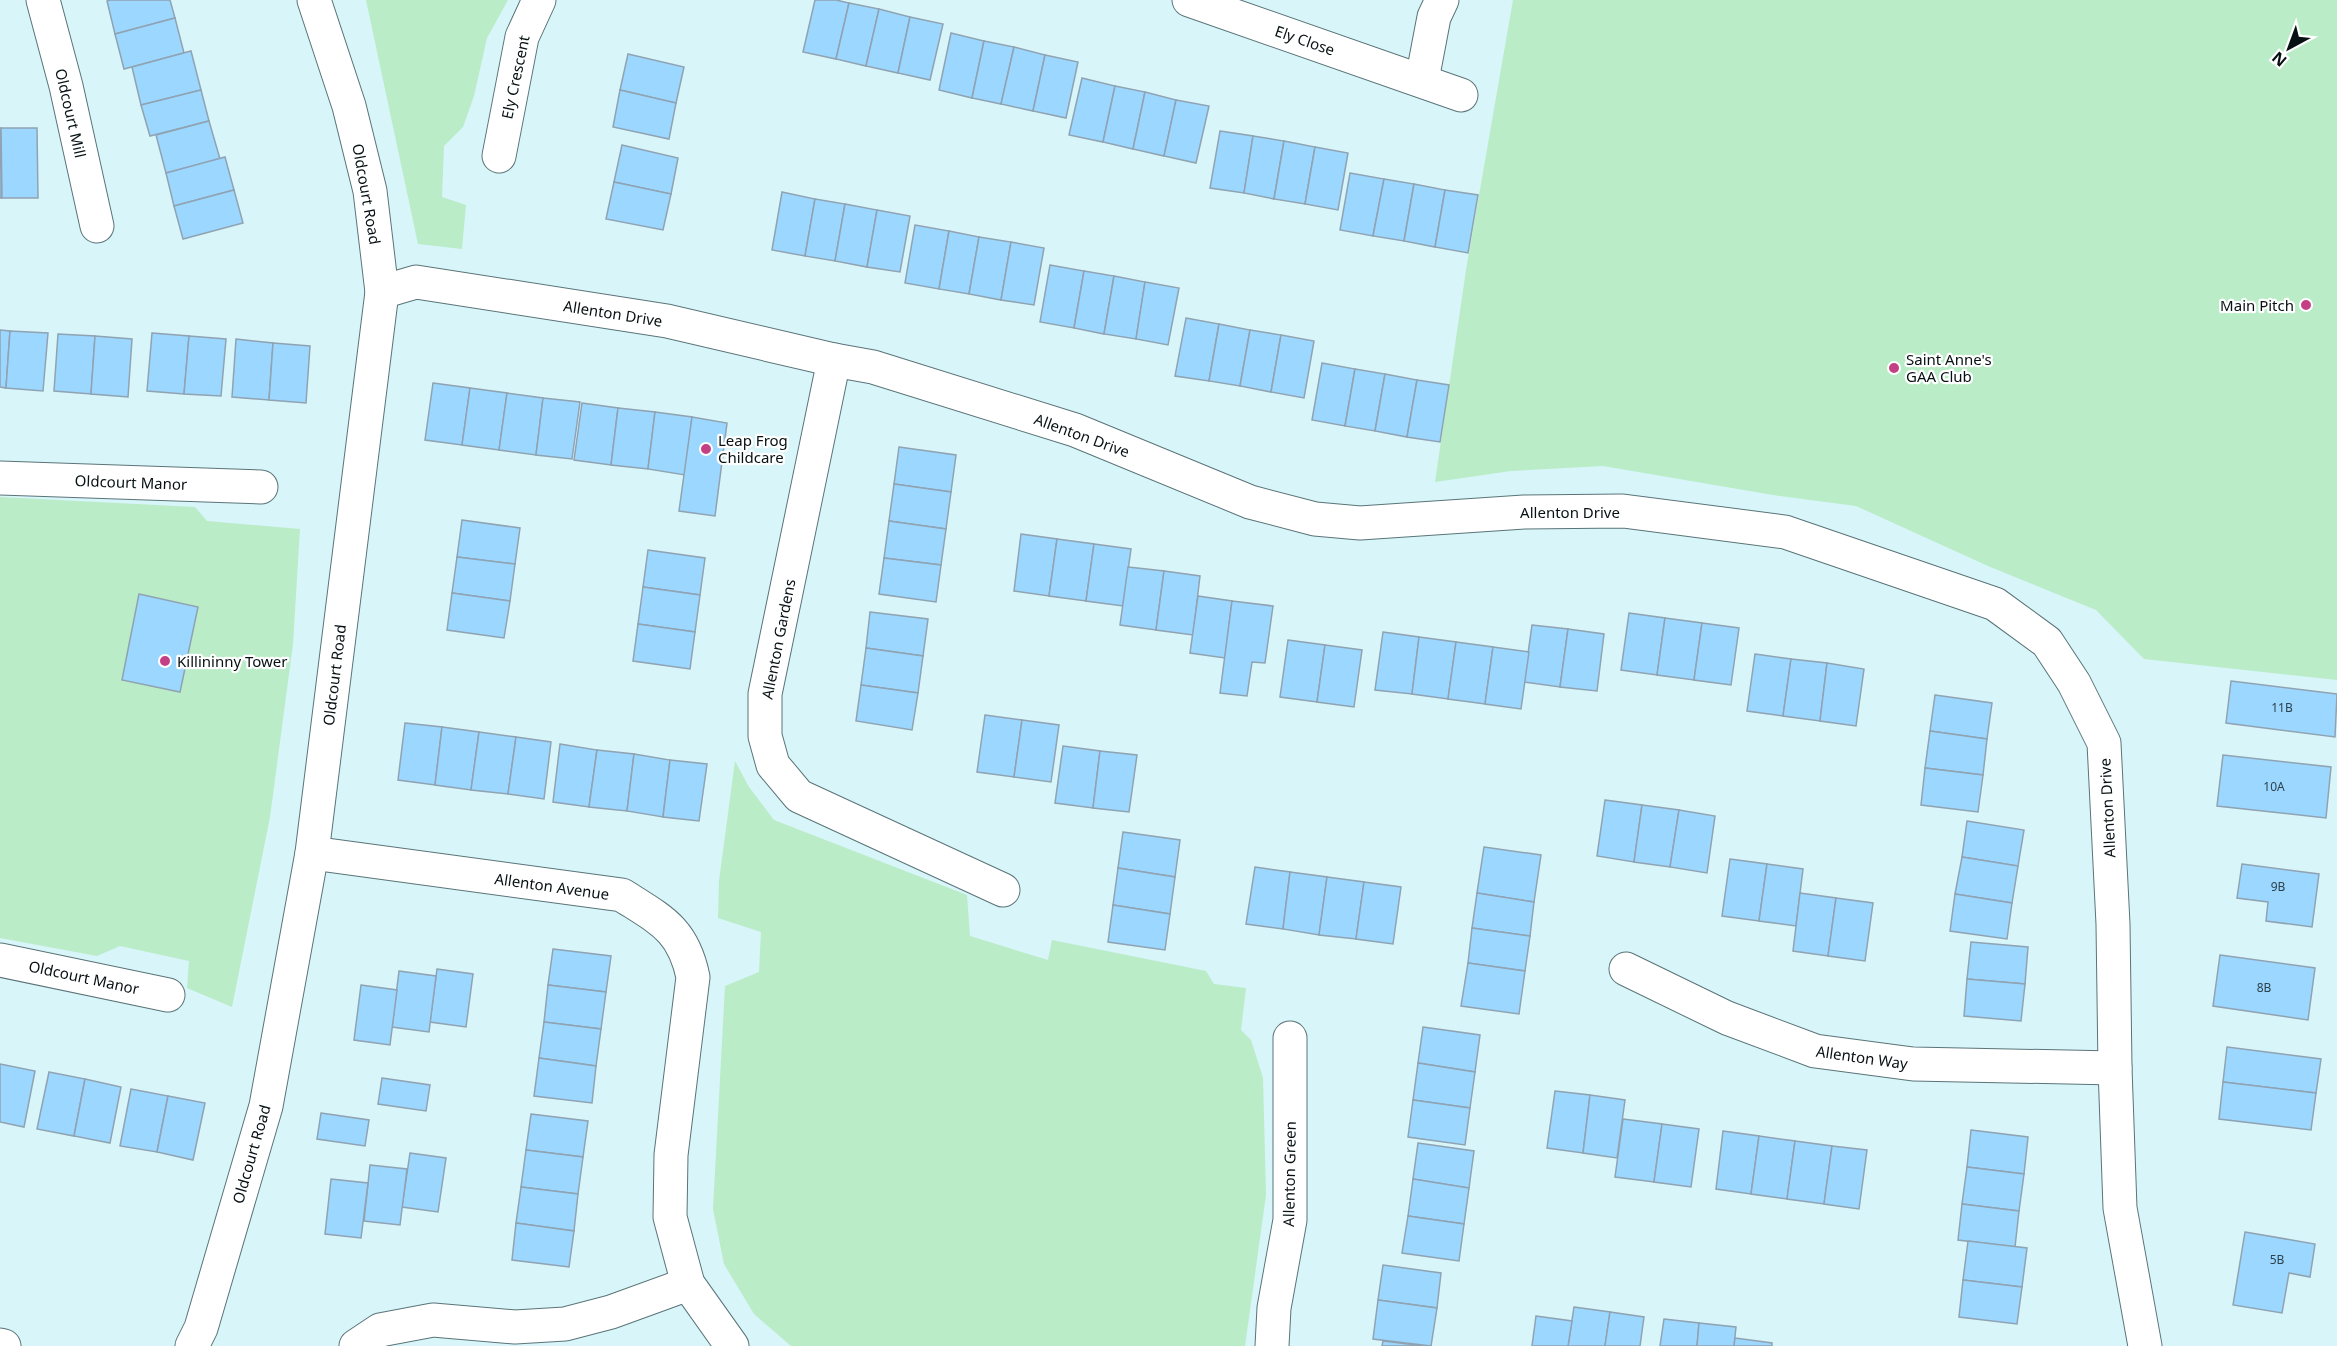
<svg xmlns="http://www.w3.org/2000/svg" width="2337" height="1346" viewBox="0 0 2337 1346" font-family="'Noto Sans',sans-serif">
<rect width="100%" height="100%" fill="#d8f5fa"/>
<!-- green -->
<g fill="#baecc7">
<polygon points="366,0 508,0 487,38 474,96 463,127 444,146 442,197 466,205 462,249 418,244"/>
<polygon points="1513,0 2337,0 2337,680 2144,659 2096,610 1988,566 1856,506 1773,495 1603,466 1511,471 1435,482 1466,270"/>
<polygon points="0,497 195,507 207,521 300,529 293,644 270,817 232,1007 187,988 189,961 120,946 97,956 0,938"/>
<polygon points="735,761 749,787 774,820 967,895 970,936 1048,960 1052,940 1206,971 1214,984 1246,988 1241,1030 1251,1040 1263,1078 1266,1195 1245,1346 791,1346 754,1314 724,1264 713,1209 725,986 759,972 761,932 718,918 719,881"/>
</g>
<!-- building -->
<g fill="#9cd7ff" stroke="#8fa3b2" stroke-width="1.5">
<polygon points="110,0 170,0 175,18 115,34 107,1"/>
<polygon points="815,0 836,0 849,3 836,59 803,52"/>
<polygon points="849,3 879,9 866,66 836,59"/>
<polygon points="879,9 910,17 898,73 866,66"/>
<polygon points="910,17 943,24 930,80 898,73"/>
<polygon points="175,18 184,53 124,69 115,34"/>
<polygon points="951,33 984,41 972,98 939,90"/>
<polygon points="984,41 1014,47 1001,104 972,98"/>
<polygon points="1014,47 1045,55 1033,111 1001,104"/>
<polygon points="191,51 201,90 141,105 132,67"/>
<polygon points="628,54 684,67 676,103 620,90"/>
<polygon points="1045,55 1078,62 1066,118 1033,111"/>
<polygon points="1082,78 1115,86 1103,142 1069,135"/>
<polygon points="1115,86 1145,92 1133,149 1103,142"/>
<polygon points="201,90 209,121 150,136 141,105"/>
<polygon points="620,90 676,103 669,139 613,127"/>
<polygon points="1145,92 1176,100 1164,156 1133,149"/>
<polygon points="1176,100 1209,106 1196,163 1164,156"/>
<polygon points="209,121 220,159 166,173 156,135"/>
<polygon points="0,128 1,128 2,198 0,198"/>
<polygon points="1,128 37,128 38,198 2,198"/>
<polygon points="1220,131 1253,136 1244,193 1210,188"/>
<polygon points="1253,136 1284,141 1274,199 1244,193"/>
<polygon points="1284,141 1315,147 1305,204 1274,199"/>
<polygon points="622,145 678,158 671,194 614,182"/>
<polygon points="1315,147 1348,153 1338,210 1305,204"/>
<polygon points="225,157 234,190 174,206 166,173"/>
<polygon points="1350,173 1384,179 1373,236 1340,230"/>
<polygon points="1384,179 1414,184 1404,241 1373,236"/>
<polygon points="614,182 671,194 663,230 606,219"/>
<polygon points="1414,184 1445,190 1435,247 1404,241"/>
<polygon points="234,190 243,223 183,239 174,206"/>
<polygon points="1445,190 1478,195 1468,253 1435,247"/>
<polygon points="782,192 815,199 805,256 772,250"/>
<polygon points="815,199 845,204 835,261 805,256"/>
<polygon points="845,204 877,210 867,267 835,261"/>
<polygon points="877,210 910,216 900,272 867,267"/>
<polygon points="915,225 949,231 939,289 905,283"/>
<polygon points="949,231 979,237 969,294 939,289"/>
<polygon points="979,237 1011,242 1001,300 969,294"/>
<polygon points="1011,242 1044,248 1034,305 1001,300"/>
<polygon points="1050,265 1084,271 1074,328 1040,322"/>
<polygon points="1084,271 1114,276 1104,334 1074,328"/>
<polygon points="1114,276 1145,282 1136,339 1104,334"/>
<polygon points="1145,282 1179,288 1168,345 1136,339"/>
<polygon points="1186,318 1219,324 1209,381 1175,376"/>
<polygon points="1219,324 1250,330 1240,386 1209,381"/>
<polygon points="0,330 10,331 6,388 0,387"/>
<polygon points="1250,330 1281,335 1271,392 1240,386"/>
<polygon points="10,331 48,333 43,391 6,388"/>
<polygon points="152,333 189,336 184,394 147,391"/>
<polygon points="58,334 95,336 91,394 54,391"/>
<polygon points="1281,335 1314,341 1304,398 1271,392"/>
<polygon points="95,336 132,339 128,397 91,394"/>
<polygon points="189,336 226,339 221,396 184,394"/>
<polygon points="236,339 273,343 269,400 232,397"/>
<polygon points="273,343 310,346 306,403 269,400"/>
<polygon points="1322,363 1355,369 1345,426 1312,420"/>
<polygon points="1355,369 1385,374 1375,431 1345,426"/>
<polygon points="1385,374 1417,380 1407,437 1375,431"/>
<polygon points="1417,380 1449,385 1440,442 1407,437"/>
<polygon points="433,383 470,388 462,445 425,440"/>
<polygon points="470,388 507,393 499,450 462,445"/>
<polygon points="507,393 543,398 536,455 499,450"/>
<polygon points="543,398 580,402 572,459 536,455"/>
<polygon points="582,403 618,408 611,465 574,460"/>
<polygon points="618,408 655,412 648,469 611,465"/>
<polygon points="655,412 692,417 685,475 648,469"/>
<polygon points="692,417 727,423 715,516 679,511"/>
<polygon points="899,447 956,455 951,492 894,484"/>
<polygon points="894,484 951,492 946,529 889,521"/>
<polygon points="462,520 520,528 515,564 457,557"/>
<polygon points="889,521 946,529 941,565 884,558"/>
<polygon points="1021,534 1057,539 1049,596 1014,591"/>
<polygon points="1057,539 1094,544 1086,601 1049,596"/>
<polygon points="1094,544 1131,549 1123,606 1086,601"/>
<polygon points="648,550 705,558 700,595 643,587"/>
<polygon points="457,557 515,564 510,601 452,593"/>
<polygon points="884,558 941,565 936,602 879,594"/>
<polygon points="1128,567 1164,571 1156,630 1120,625"/>
<polygon points="1164,571 1200,576 1193,635 1156,630"/>
<polygon points="643,587 700,595 695,632 638,624"/>
<polygon points="452,593 510,601 504,638 447,630"/>
<polygon points="139,594 198,607 180,692 122,680"/>
<polygon points="1198,596 1232,601 1225,658 1190,653"/>
<polygon points="1232,601 1273,606 1265,663 1252,662 1247,696 1220,693"/>
<polygon points="870,612 928,619 923,656 866,648"/>
<polygon points="1629,613 1665,618 1657,675 1621,670"/>
<polygon points="1665,618 1702,623 1694,680 1657,675"/>
<polygon points="1702,623 1739,628 1731,685 1694,680"/>
<polygon points="638,624 695,632 690,669 633,661"/>
<polygon points="1532,625 1568,629 1560,687 1524,682"/>
<polygon points="1568,629 1604,634 1597,691 1560,687"/>
<polygon points="1383,632 1419,637 1412,694 1375,690"/>
<polygon points="1419,637 1456,642 1448,699 1412,694"/>
<polygon points="1288,640 1325,645 1317,702 1280,697"/>
<polygon points="1456,642 1493,647 1485,704 1448,699"/>
<polygon points="1325,645 1362,650 1354,707 1317,702"/>
<polygon points="1493,647 1529,652 1521,709 1485,704"/>
<polygon points="866,648 923,656 918,693 861,685"/>
<polygon points="1755,654 1791,659 1783,716 1747,711"/>
<polygon points="1791,659 1827,663 1820,721 1783,716"/>
<polygon points="1827,663 1864,669 1856,726 1820,721"/>
<polygon points="2231,681 2337,694 2335,737 2226,723"/>
<polygon points="861,685 918,693 912,730 856,721"/>
<polygon points="1935,695 1992,703 1987,739 1930,731"/>
<polygon points="985,715 1022,720 1014,777 977,772"/>
<polygon points="1022,720 1059,725 1051,782 1014,777"/>
<polygon points="405,723 442,727 435,785 398,780"/>
<polygon points="442,727 479,732 471,790 435,785"/>
<polygon points="1930,731 1987,739 1983,775 1925,768"/>
<polygon points="479,732 516,737 508,794 471,790"/>
<polygon points="516,737 551,742 544,799 508,794"/>
<polygon points="560,744 597,750 589,807 553,802"/>
<polygon points="1063,746 1100,751 1093,808 1055,803"/>
<polygon points="597,750 634,754 627,811 589,807"/>
<polygon points="1100,751 1137,755 1129,812 1093,808"/>
<polygon points="634,754 670,760 663,817 627,811"/>
<polygon points="2223,755 2331,767 2326,818 2217,806"/>
<polygon points="670,760 707,764 699,821 663,817"/>
<polygon points="1925,768 1983,775 1978,812 1921,805"/>
<polygon points="1605,800 1642,805 1634,862 1597,856"/>
<polygon points="1642,805 1679,810 1670,867 1634,862"/>
<polygon points="1679,810 1715,816 1707,873 1670,867"/>
<polygon points="1967,821 2024,830 2018,866 1962,857"/>
<polygon points="1123,832 1180,840 1175,877 1118,868"/>
<polygon points="1484,847 1541,855 1534,902 1477,893"/>
<polygon points="1962,857 2018,866 2012,903 1955,894"/>
<polygon points="1730,859 1767,864 1759,921 1722,916"/>
<polygon points="1767,864 1803,869 1796,926 1759,921"/>
<polygon points="2242,864 2319,874 2312,927 2266,921 2268,902 2237,898"/>
<polygon points="1255,867 1290,872 1283,929 1246,924"/>
<polygon points="1118,868 1175,877 1170,914 1113,905"/>
<polygon points="1290,872 1327,877 1319,935 1283,929"/>
<polygon points="1327,877 1364,882 1356,939 1319,935"/>
<polygon points="1364,882 1401,887 1393,944 1356,939"/>
<polygon points="1477,893 1534,902 1530,936 1472,928"/>
<polygon points="1800,893 1836,898 1828,956 1793,951"/>
<polygon points="1955,894 2012,903 2007,939 1950,931"/>
<polygon points="1836,898 1873,903 1865,961 1828,956"/>
<polygon points="1113,905 1170,914 1165,950 1108,942"/>
<polygon points="1472,928 1530,936 1525,971 1468,963"/>
<polygon points="1971,942 2028,947 2025,984 1967,979"/>
<polygon points="553,949 611,956 606,992 548,985"/>
<polygon points="2220,955 2315,968 2308,1020 2213,1006"/>
<polygon points="1468,963 1525,971 1519,1014 1461,1006"/>
<polygon points="437,969 473,974 466,1027 430,1022"/>
<polygon points="399,971 436,976 429,1032 392,1027"/>
<polygon points="1967,979 2025,984 2021,1021 1964,1016"/>
<polygon points="361,985 397,990 390,1045 354,1040"/>
<polygon points="548,985 606,992 601,1029 544,1022"/>
<polygon points="544,1022 601,1029 596,1066 539,1058"/>
<polygon points="1423,1027 1480,1035 1475,1072 1418,1063"/>
<polygon points="2227,1047 2321,1059 2316,1093 2223,1082"/>
<polygon points="539,1058 596,1066 592,1103 534,1096"/>
<polygon points="1418,1063 1475,1072 1470,1108 1413,1100"/>
<polygon points="0,1064 35,1071 24,1127 0,1122"/>
<polygon points="49,1072 85,1079 74,1136 37,1129"/>
<polygon points="382,1078 430,1085 426,1111 378,1104"/>
<polygon points="85,1079 121,1087 110,1143 74,1136"/>
<polygon points="2223,1082 2316,1093 2311,1130 2219,1119"/>
<polygon points="131,1089 168,1096 157,1152 120,1146"/>
<polygon points="1555,1091 1590,1095 1583,1153 1547,1148"/>
<polygon points="1590,1095 1625,1100 1617,1158 1583,1153"/>
<polygon points="168,1096 205,1103 193,1160 157,1152"/>
<polygon points="1413,1100 1470,1108 1465,1145 1408,1137"/>
<polygon points="321,1113 369,1120 365,1146 317,1139"/>
<polygon points="531,1114 588,1121 583,1157 526,1150"/>
<polygon points="1623,1119 1662,1124 1654,1182 1615,1177"/>
<polygon points="1662,1124 1699,1129 1691,1187 1654,1182"/>
<polygon points="1971,1130 2028,1137 2024,1174 1967,1167"/>
<polygon points="1723,1131 1759,1136 1751,1194 1716,1189"/>
<polygon points="1759,1136 1795,1141 1787,1199 1751,1194"/>
<polygon points="1795,1141 1832,1146 1824,1204 1787,1199"/>
<polygon points="1418,1143 1474,1151 1469,1188 1413,1179"/>
<polygon points="1832,1146 1867,1150 1859,1209 1824,1204"/>
<polygon points="526,1150 583,1157 578,1194 521,1187"/>
<polygon points="410,1153 446,1158 438,1212 402,1207"/>
<polygon points="370,1165 407,1169 400,1225 364,1221"/>
<polygon points="1967,1167 2024,1174 2019,1211 1962,1204"/>
<polygon points="331,1179 368,1183 361,1238 325,1234"/>
<polygon points="1413,1179 1469,1188 1464,1224 1408,1216"/>
<polygon points="521,1187 578,1194 574,1231 516,1223"/>
<polygon points="1962,1204 2019,1211 2015,1247 1958,1240"/>
<polygon points="1408,1216 1464,1224 1459,1261 1402,1253"/>
<polygon points="516,1223 574,1231 569,1267 512,1260"/>
<polygon points="2245,1232 2315,1244 2310,1277 2289,1273 2282,1313 2233,1305"/>
<polygon points="1968,1241 2027,1248 2022,1287 1963,1280"/>
<polygon points="1383,1265 1441,1273 1437,1308 1378,1300"/>
<polygon points="1963,1280 2022,1287 2017,1324 1959,1317"/>
<polygon points="1378,1300 1437,1308 1431,1346 1373,1339"/>
<polygon points="1574,1307 1610,1312 1605,1346 1568,1346"/>
<polygon points="1610,1312 1644,1317 1640,1346 1605,1346"/>
<polygon points="1536,1316 1572,1321 1568,1346 1532,1346"/>
<polygon points="1664,1319 1699,1323 1697,1346 1660,1346"/>
<polygon points="1699,1323 1736,1327 1734,1346 1697,1346"/>
<polygon points="1735,1338 1772,1343 1772,1346 1734,1346"/>
<polygon points="1383,1341 1424,1346 1382,1346"/>
</g>
<g fill="none" stroke-linecap="round" stroke-linejoin="round">
<defs>
<g id="minor">
<polyline points="43,0 66,86 97,226"/>
<polyline points="1189,0 1461,95"/>
<polyline points="1422,80 1434,17 1442,0"/>
<polyline points="499,156 522,37 539,0"/>
<polyline points="382,292 416,282 667,321 834,360 873,367 1075,430 1250,502 1315,519 1360,523 1524,512 1623,511 1785,532 1995,604 2047,642 2074,683 2104,743 2113,924 2115,1068 2120,1208 2145,1346"/>
<polyline points="834,360 765,694 765,736 773,765 799,796 1003,890"/>
<polyline points="0,478 261,487"/>
<path d="M312 853 622 895C661 920 683 929 693 977L671 1155 670 1217 688 1284 732 1346"/>
<polyline points="0,960 168,995"/>
<polyline points="1626,969 1727,1018 1815,1051 1913,1064 2115,1068"/>
<polyline points="356,1346 380,1330 433,1320 515,1327 565,1324 611,1312 688,1284"/>
<polyline points="1272,1346 1274,1308 1290,1220 1290,1038"/>
</g>
<g id="tertiary">
<polyline points="0,1345 4,1346"/>
<polyline points="192,1346 201,1328 266,1106 312,853 382,292 370,191 349,106 314,0"/>
</g>
</defs>
<!-- minor casing -->
<use href="#minor" stroke="#5a7478" stroke-width="35"/>
<!-- tertiary casing -->
<use href="#tertiary" stroke="#5a7478" stroke-width="35"/>
<!-- minor -->
<use href="#minor" stroke="#fff" stroke-width="33"/>
<!-- tertiary -->
<use href="#tertiary" stroke="#fff" stroke-width="33"/>
</g>
<!-- markers -->
<g fill="#c44085" stroke="#fff" stroke-width="2">
<circle cx="2306" cy="305" r="6"/>
<circle cx="1894" cy="368" r="6"/>
<circle cx="706" cy="449" r="6"/>
<circle cx="165" cy="661" r="6"/>
</g>
<g text-anchor="middle" dominant-baseline="central" stroke-width="4.5" stroke-linejoin="round" paint-order="stroke">
<!-- number labels -->
<g font-size="12" fill="#2c424d">
<text x="2282" y="707">11B</text>
<text x="2274" y="786">10A</text>
<text x="2278" y="886">9B</text>
<text x="2264" y="987">8B</text>
<text x="2277" y="1259">5B</text>
</g>
<!-- street labels -->
<g font-size="15" fill="#071012" stroke="#fff">
<text transform="translate(1305 40) rotate(19)">Ely Close</text>
<text transform="translate(515 77) rotate(-78)">Ely Crescent</text>
<text transform="translate(71 113) rotate(77)">Oldcourt Mill</text>
<text transform="translate(367 194) rotate(80)">Oldcourt Road</text>
<text transform="translate(613 313) rotate(9)">Allenton Drive</text>
<text transform="translate(1082 435) rotate(20)">Allenton Drive</text>
<text transform="translate(131 482) rotate(2)">Oldcourt Manor</text>
<text x="1570" y="512">Allenton Drive</text>
<text transform="translate(778 639) rotate(-79)">Allenton Gardens</text>
<text transform="translate(334 675) rotate(-83)">Oldcourt Road</text>
<text transform="translate(2107 808) rotate(-93)">Allenton Drive</text>
<text transform="translate(552 886) rotate(8)">Allenton Avenue</text>
<text transform="translate(84 977) rotate(12)">Oldcourt Manor</text>
<text transform="translate(1862 1057) rotate(8)">Allenton Way</text>
<text transform="translate(251 1154) rotate(-74)">Oldcourt Road</text>
<text transform="translate(1289 1174) rotate(-89)">Allenton Green</text>
</g>
<!-- poi labels -->
<g font-size="15" fill="#071012" stroke="#fff" text-anchor="start">
<text x="2294" y="305" text-anchor="end">Main Pitch</text>
<text x="1906" y="359">Saint Anne's<tspan x="1906" dy="17">GAA Club</tspan></text>
<text x="718" y="440">Leap Frog<tspan x="718" dy="17">Childcare</tspan></text>
<text x="177" y="661">Killininny Tower</text>
</g>
</g>
<!-- north arrow -->
<g transform="translate(2289 48) rotate(221)" stroke="#ffffff" stroke-width="4.5" paint-order="stroke">
<path d="M0-4.5L10 22L0 15L-10 22Z" fill="#071012"/>
<text y="-9" font-size="16" font-weight="bold" text-anchor="middle" fill="#071012">N</text>
</g>
</svg>
